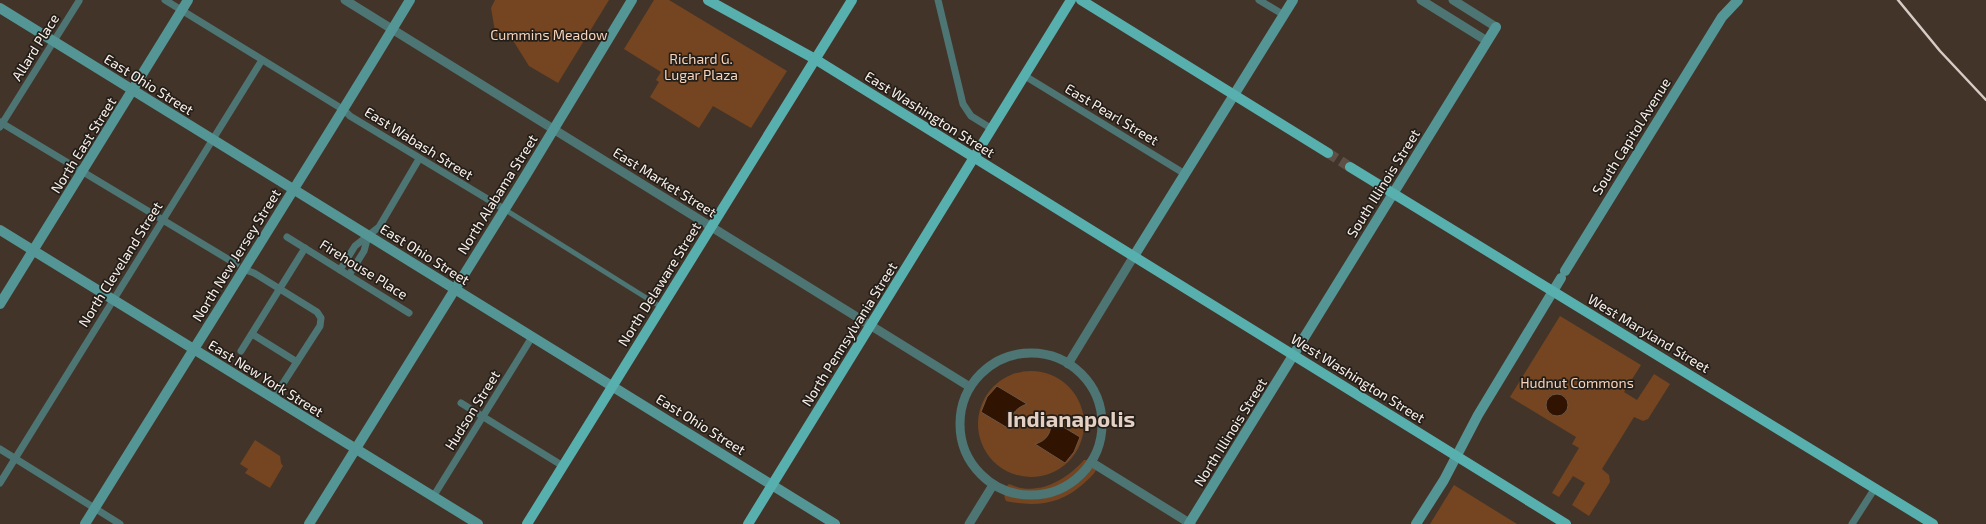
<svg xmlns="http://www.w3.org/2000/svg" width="1986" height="524" viewBox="0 0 1986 524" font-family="'Exo 2',sans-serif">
<rect width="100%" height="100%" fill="#43342a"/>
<!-- green -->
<g fill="#744520">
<polygon points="495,0 609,0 558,83 529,66 514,42 496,37 491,8"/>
<polygon points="654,0 669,0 787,71 751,128 713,106 699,128 650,97 659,82 656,80 661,72 624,49"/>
<polygon points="1560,316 1641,365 1624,392 1637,400 1654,374 1670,384 1648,419 1643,421 1634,417 1602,469 1609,475 1610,482 1589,516 1572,505 1585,483 1573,476 1559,497 1552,493 1579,448 1572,444 1576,437 1510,397"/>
<circle cx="1031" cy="424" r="53"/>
<polygon points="255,440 280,456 281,463 283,466 270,488 245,473 248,469 240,464"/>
<path d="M1084 460H1089L1096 470C1093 476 1087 480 1082 485 1059 505 1034 507 1006 501 1003 494 1003 489 1009 484 1037 497 1065 481 1084 460Z"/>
<polygon points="1454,485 1517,524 1430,524"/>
</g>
<!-- water -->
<g fill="#301300" stroke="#6d5546">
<path d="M997 386 1027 404C1015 408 1008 417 1011 430L981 412 987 397Z"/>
<circle cx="1557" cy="405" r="11"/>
<path d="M1050 419 1080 437 1074 452 1065 463 1035 444C1047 441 1053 431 1050 419Z"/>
</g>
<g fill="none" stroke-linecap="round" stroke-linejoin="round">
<!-- primary-tunnel -->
<polyline stroke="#5e5047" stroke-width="10" stroke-dasharray="10 5" stroke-linecap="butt" points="1328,153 1350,167"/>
<!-- pedestrian -->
<polyline stroke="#4c7574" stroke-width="5" points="504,209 661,307"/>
<!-- minor -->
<g stroke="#4c7574" stroke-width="7">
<polyline points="165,0 344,110 350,116 504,209"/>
<polyline points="938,0 963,104 971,116 992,129"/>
<polyline points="1259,0 1284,15"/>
<polyline points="1025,76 1185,174"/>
<polyline points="0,122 236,264"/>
<polyline points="0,127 79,1"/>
<polyline points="287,237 409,313"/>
<polyline points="243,269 254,273 317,312 321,318 320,326 273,399"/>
<polyline points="340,270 355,246 379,227 419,159"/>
<polyline points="349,275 364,251 368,236"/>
<polyline points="252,334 297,362"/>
<polyline points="241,351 305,248"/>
<polyline points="461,403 563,466"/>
<polyline points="0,449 120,524"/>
<polyline points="0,483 262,60"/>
<polyline points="433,497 532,337"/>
<polyline points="1852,524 1875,488"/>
</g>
<!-- tertiary -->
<g stroke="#4c7574" stroke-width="9">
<polyline points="345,0 970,387"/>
<polyline points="1421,0 1487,41"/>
<polyline points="1453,0 1496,27"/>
<circle cx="1031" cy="424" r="71"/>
<polyline points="1068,364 1134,256"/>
<polyline points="1091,462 1191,524"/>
<polyline points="969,524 993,485"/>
</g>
<!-- secondary -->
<g stroke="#539695" stroke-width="10">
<polyline points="0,8 835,524"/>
<polyline points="0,230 478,524"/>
<polyline points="1134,256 1293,0"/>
<polyline points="1565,271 1722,17 1738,0"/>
<polyline points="0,304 188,0"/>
<path d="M85 524C193 349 304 176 410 0"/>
<polyline points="309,524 526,175 632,0"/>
<polyline points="1189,524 1496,27"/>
<polyline points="1416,524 1444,480 1478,415 1561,278"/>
</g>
<!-- primary -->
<g stroke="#57afae" stroke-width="10">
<polyline points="708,0 815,59 1566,524"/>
<polyline points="1081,0 1328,153"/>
<polyline points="1350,167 1933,524"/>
<polyline points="527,524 852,0"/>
<polyline points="748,524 1071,0"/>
</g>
<!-- rail -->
<polyline stroke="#d7ccc5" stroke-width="2.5" points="1898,0 1940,51 1986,100"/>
</g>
<g text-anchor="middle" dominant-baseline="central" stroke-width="3.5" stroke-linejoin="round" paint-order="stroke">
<!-- park labels -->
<g font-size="14" fill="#f8d4bb" stroke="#241e19">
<text x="549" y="34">Cummins Meadow</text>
<text x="701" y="58">Richard G.<tspan x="701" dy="16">Lugar Plaza</tspan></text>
<text x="1577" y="382">Hudnut Commons</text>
</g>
<!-- street labels -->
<g font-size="14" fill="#faf0ea" stroke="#241e19">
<text transform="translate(35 47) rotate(-58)">Allard Place</text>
<text transform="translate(149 84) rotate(32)">East Ohio Street</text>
<text transform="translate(930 114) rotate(32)">East Washington Street</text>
<text transform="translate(1112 114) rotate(31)">East Pearl Street</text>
<text transform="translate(1631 136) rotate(-58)">South Capitol Avenue</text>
<text transform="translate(419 143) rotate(32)">East Wabash Street</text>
<text transform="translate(83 145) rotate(-58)">North East Street</text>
<text transform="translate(665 182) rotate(32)">East Market Street</text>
<text transform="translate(1383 183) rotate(-58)">South Illinois Street</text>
<text transform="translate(497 194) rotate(-58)">North Alabama Street</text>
<text transform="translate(425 254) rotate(32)">East Ohio Street</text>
<text transform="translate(236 255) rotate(-58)">North New Jersey Street</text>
<text transform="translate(120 264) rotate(-58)">North Cleveland Street</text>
<text transform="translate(364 269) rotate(32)">Firehouse Place</text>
<text transform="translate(659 284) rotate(-58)">North Delaware Street</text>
<text transform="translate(1649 333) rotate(31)">West Maryland Street</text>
<text transform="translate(849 334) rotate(-58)">North Pennsylvania Street</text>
<text transform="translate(266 378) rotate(32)">East New York Street</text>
<text transform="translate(1358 378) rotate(32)">West Washington Street</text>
<text transform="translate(472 410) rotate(-58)">Hudson Street</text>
<text transform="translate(701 424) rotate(32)">East Ohio Street</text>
<text transform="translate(1230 432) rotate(-58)">North Illinois Street</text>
</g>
<!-- town labels -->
<g font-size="22" font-weight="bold" fill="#e4d1c4" stroke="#241e19">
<text x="1071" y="418">Indianapolis</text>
</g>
</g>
</svg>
